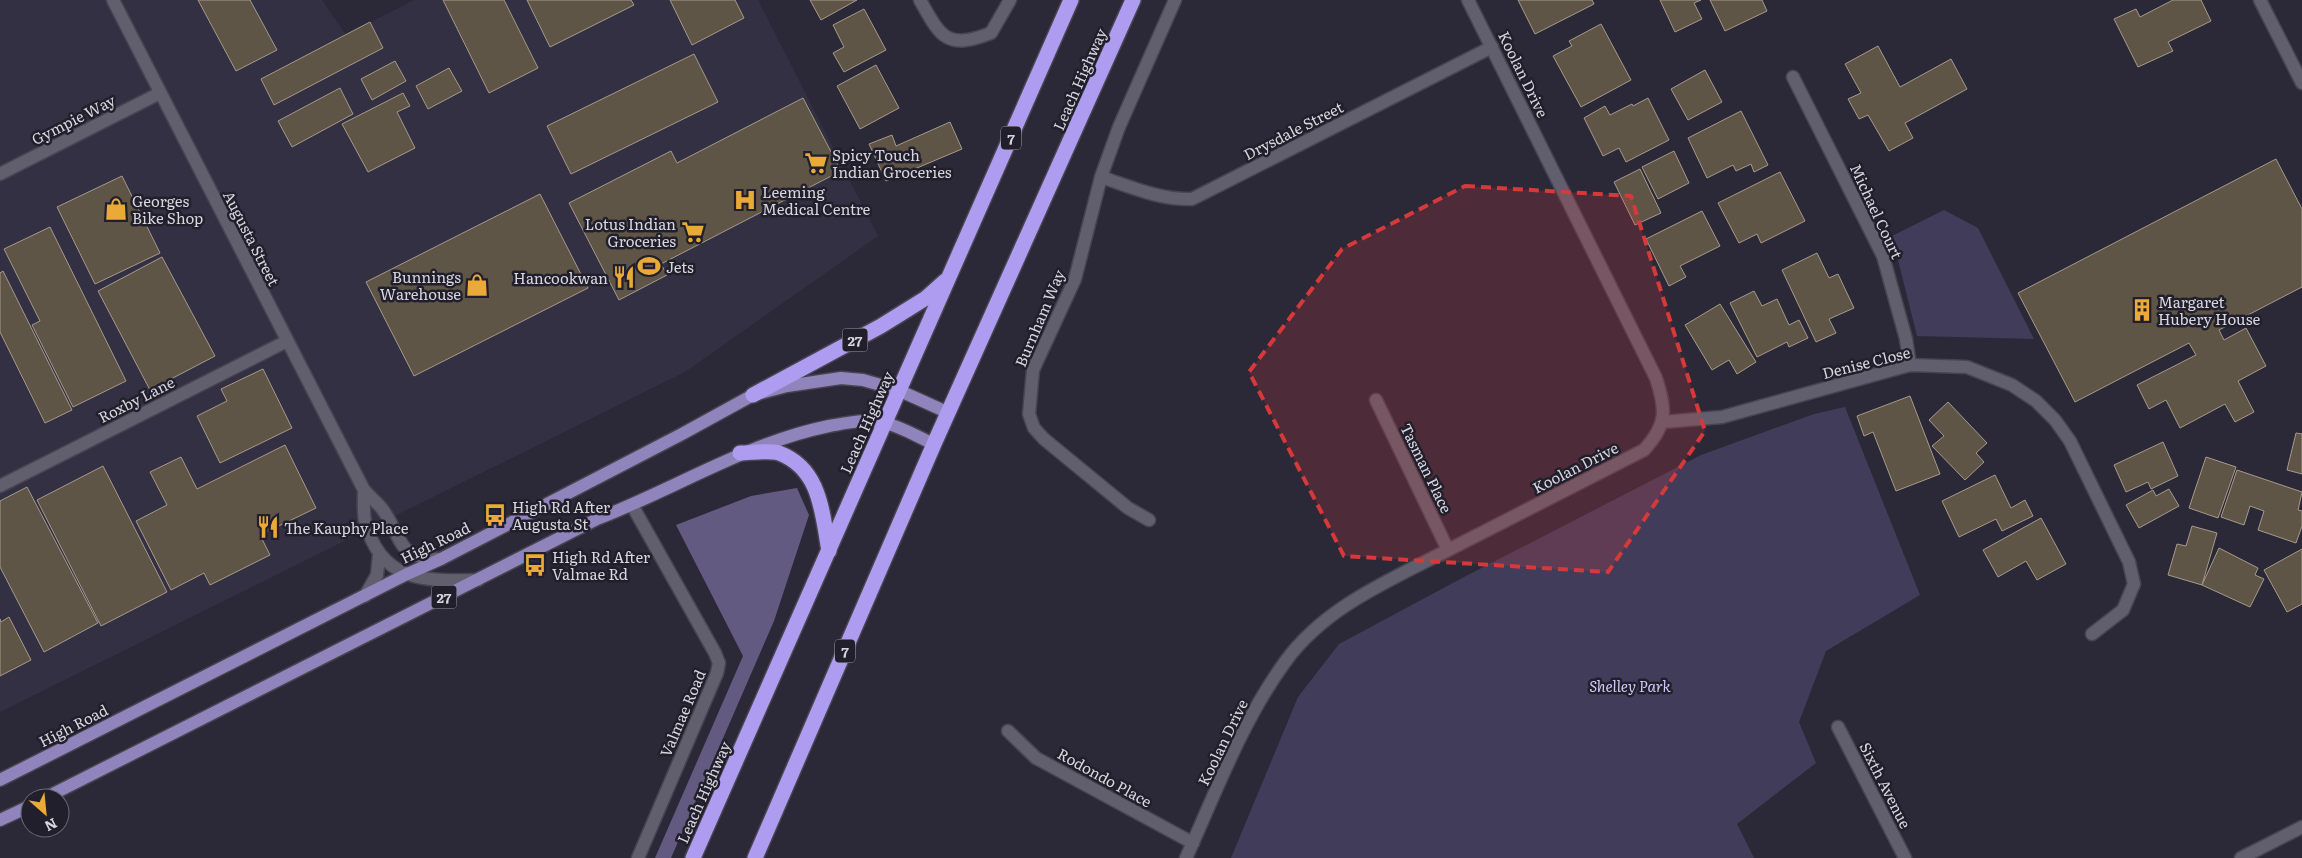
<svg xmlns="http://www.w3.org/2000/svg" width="2302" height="858" viewBox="0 0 2302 858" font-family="Literata,serif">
<rect width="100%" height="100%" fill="#2b2937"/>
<!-- built -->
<polygon fill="#343044" points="0,0 322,0 346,35 414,0 758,0 878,236 685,372 0,712"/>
<!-- green -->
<g fill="#413c5a">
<polygon points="1944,210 1978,228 2034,339 1917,336 1892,236"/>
<polygon points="1845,407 1920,595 1826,651 1799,722 1816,763 1737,824 1754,858 1231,858 1298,697 1339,644 1466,576 1701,455 1814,414"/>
</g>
<!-- forest -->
<polygon fill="#625a80" points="797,488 809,515 774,621 671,858 655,858 743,656 676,525 751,496"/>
<!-- building -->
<g fill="#5e5547" stroke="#a59a8b">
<polygon points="198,0 250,0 277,50 236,71"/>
<polygon points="443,0 504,0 538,68 489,93"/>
<polygon points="527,0 631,0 634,5 550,47"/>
<polygon points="670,0 735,0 744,18 692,45"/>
<polygon points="810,0 857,0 821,20"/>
<polygon points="1518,0 1592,0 1594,4 1535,34"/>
<polygon points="1660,0 1701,0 1694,3 1702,19 1675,32"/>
<polygon points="1710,0 1762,0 1767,11 1725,31"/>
<polygon points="2173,0 2201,0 2211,21 2168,42 2173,51 2138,67 2114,19 2136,9 2140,17"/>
<polygon points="864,9 886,50 844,72 833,53 844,47 833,25"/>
<polygon points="370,22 383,48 274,105 261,79"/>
<polygon points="1601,24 1631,80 1581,107 1553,56 1572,46 1569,41"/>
<polygon points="1878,46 1900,87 1951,59 1967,89 1905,123 1913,138 1889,151 1868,115 1859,119 1848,99 1861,93 1845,64"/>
<polygon points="694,54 718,102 571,174 547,126"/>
<polygon points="395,61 406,81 372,100 361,79"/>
<polygon points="876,65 899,108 860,129 837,86"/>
<polygon points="449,68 462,91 428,109 416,86"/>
<polygon points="1705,70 1722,102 1688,120 1671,89"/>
<polygon points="340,88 353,114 292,147 278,121"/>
<polygon points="403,93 410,106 397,112 415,148 368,172 342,124"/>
<polygon points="803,98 841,171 661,264 667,275 619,300 569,203 671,151 677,163"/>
<polygon points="1648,98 1669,140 1626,162 1619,148 1603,156 1584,118 1605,106 1610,115 1632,104 1633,106"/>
<polygon points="1741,111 1768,165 1754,172 1751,164 1736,171 1733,165 1707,178 1688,138"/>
<polygon points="950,122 962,149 886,181 869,144 892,135 896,146"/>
<polygon points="1674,151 1689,183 1658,199 1642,167"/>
<polygon points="2276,159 2302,209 2302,287 2219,330 2224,340 2246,328 2266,366 2238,381 2254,412 2235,422 2225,404 2180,428 2166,400 2149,409 2137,385 2196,355 2189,343 2075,402 2018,293"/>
<polygon points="1640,169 1661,213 1635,225 1614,182"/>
<polygon points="1780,172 1805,221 1761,243 1757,234 1739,243 1718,203"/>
<polygon points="122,176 160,253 95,284 57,207"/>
<polygon points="540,194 588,288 414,376 366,282"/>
<polygon points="1702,211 1720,246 1680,266 1686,277 1669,286 1646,239"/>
<polygon points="50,227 126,381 73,407 32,325 40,321 4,249"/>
<polygon points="1817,253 1829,278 1838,274 1854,308 1829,319 1836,333 1816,342 1782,270"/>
<polygon points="162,257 215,356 150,390 98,291"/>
<polygon points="3,271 72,410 45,423 0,332 0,273"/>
<polygon points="1754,291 1762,306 1777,299 1789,325 1799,320 1808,338 1789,347 1787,342 1757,357 1730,303"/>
<polygon points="1720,304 1756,362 1737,374 1729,360 1712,370 1685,325"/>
<polygon points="263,369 292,428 220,463 197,416 227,401 221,389"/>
<polygon points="1910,396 1940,474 1896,491 1873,432 1864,436 1857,416"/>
<polygon points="1948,402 1987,443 1976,453 1984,462 1965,480 1932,446 1944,436 1929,420"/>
<polygon points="2296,433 2302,434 2302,474 2287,470"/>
<polygon points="2163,442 2178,476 2151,489 2148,482 2126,492 2114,465"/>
<polygon points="285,445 316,508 260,535 270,555 210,585 204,573 171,590 136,521 167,505 150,472 181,457 197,489"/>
<polygon points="2206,457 2236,467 2218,518 2189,508"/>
<polygon points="103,466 167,592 101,626 37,500"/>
<polygon points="2237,470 2302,492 2298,510 2302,511 2302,526 2296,543 2258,530 2264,511 2250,506 2244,525 2221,517"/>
<polygon points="1995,475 2011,508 2025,500 2033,516 2002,531 1996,519 1959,537 1942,501"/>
<polygon points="27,487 98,623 44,652 0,567 0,501"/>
<polygon points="2169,489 2179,506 2139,528 2126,505 2153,490 2156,496"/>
<polygon points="2041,518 2066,564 2037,580 2026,561 1998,577 1983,550"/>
<polygon points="2192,526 2217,533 2202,585 2168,575 2177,544 2186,546"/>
<polygon points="2219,548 2258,568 2255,575 2264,579 2250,607 2202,585"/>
<polygon points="2302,549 2302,604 2287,612 2264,570"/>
<polygon points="9,617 31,660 0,676 0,619 1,622"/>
</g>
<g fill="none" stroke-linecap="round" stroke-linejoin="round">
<defs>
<g id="minor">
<path d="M113 0 364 490C370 497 378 503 383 510 404 540 396 559 441 559"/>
<path d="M920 0C941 38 947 50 991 33L1010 0"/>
<polyline points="2260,0 2302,83"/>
<polyline points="1793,77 1883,256 1906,339 1910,365"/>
<polyline points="0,174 160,93"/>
<path d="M1101 177C1131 187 1160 200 1192 199L1492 47"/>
<polyline points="1376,400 1448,550"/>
<polyline points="1663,422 1722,417 1910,365 1967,367 2012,385 2036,401 2055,420 2070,441 2129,562 2134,584 2123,610 2092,634"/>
<polyline points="0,486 287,341"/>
<path d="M364 490C364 500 363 511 365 521 381 583 425 581 478 580"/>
<polyline points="632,505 715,653 719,663 717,673 638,858"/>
<polyline points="1149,520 1128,508 1044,439 1034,428 1029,414 1033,370 1075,279 1101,177 1119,127 1175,0"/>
<polyline points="365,596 377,575 379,555"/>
<polyline points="1838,727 1905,858"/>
<polyline points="1008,731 1036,758 1193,843"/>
<path d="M1186 858C1216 792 1242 721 1285 662 1326 605 1395 578 1456 546 1518 514 1581 482 1644 450 1668 424 1666 409 1656 378L1468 0"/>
<polyline points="2241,858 2302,827"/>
</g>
<g id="major">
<polyline points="0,780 405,575 441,559 682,434 753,395 787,386 841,378 863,380 898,390 949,413"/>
<path d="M45 798 597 519C675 489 746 443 829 426 847 423 867 418 885 423 902 427 918 437 934 444"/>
<polyline points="0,820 30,806"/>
</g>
<g id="highway">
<polyline points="753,395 881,326 926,298 945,281"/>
<path d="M740 453C751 453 768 450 779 453 821 469 822 513 829 551"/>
<polyline points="693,858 1071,0"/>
<polyline points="755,858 934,444 1133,0"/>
</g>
</defs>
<!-- minor casing -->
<use href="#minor" stroke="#474450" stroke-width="15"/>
<!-- major casing -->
<use href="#major" stroke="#474450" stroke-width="15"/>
<!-- highway casing -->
<use href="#highway" stroke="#474450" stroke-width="18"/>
<!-- minor -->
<use href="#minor" stroke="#615f6e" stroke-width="12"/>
<!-- major -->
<use href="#major" stroke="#8f84bb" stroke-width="12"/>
<!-- highway -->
<use href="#highway" stroke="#ad9cef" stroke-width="15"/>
</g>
<!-- marked area -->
<path fill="#d6393a" fill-opacity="0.2" stroke="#d6393a" stroke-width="4" stroke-dasharray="10 6" stroke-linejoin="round" d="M1465 186 1631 196 1705 431 1608 572 1344 556 1249 372 1342 249Z"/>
<!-- icons -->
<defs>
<symbol id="supermarket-bare" viewBox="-9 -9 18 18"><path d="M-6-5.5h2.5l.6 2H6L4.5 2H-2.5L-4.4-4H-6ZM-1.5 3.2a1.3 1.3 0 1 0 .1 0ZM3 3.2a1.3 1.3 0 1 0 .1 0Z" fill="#e9aa38" stroke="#221f2c" stroke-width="2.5" paint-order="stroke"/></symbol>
<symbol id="hospital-bare" viewBox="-9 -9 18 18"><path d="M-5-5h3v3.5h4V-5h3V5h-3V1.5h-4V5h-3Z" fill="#e9aa38" stroke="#221f2c" stroke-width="2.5" paint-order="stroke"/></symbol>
<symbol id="shop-bare" viewBox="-9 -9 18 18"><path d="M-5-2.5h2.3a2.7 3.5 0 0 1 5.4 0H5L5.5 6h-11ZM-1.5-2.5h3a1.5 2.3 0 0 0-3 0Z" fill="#e9aa38" stroke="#221f2c" stroke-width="2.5" paint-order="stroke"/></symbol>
<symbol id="stadium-bare" viewBox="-9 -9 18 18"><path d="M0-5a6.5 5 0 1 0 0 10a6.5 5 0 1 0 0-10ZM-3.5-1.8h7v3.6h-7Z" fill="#e9aa38" stroke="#221f2c" stroke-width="2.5" paint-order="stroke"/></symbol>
<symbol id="restaurant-bare" viewBox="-9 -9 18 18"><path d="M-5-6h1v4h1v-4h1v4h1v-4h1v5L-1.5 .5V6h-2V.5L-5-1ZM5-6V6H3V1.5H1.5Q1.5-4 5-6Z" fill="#e9aa38" stroke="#221f2c" stroke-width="2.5" paint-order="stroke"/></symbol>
<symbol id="building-bare" viewBox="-9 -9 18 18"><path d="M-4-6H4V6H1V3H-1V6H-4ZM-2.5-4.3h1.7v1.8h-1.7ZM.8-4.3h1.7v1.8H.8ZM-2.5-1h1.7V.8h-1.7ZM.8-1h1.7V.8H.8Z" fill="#e9aa38" stroke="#221f2c" stroke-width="2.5" paint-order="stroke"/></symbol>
<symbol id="bus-bare" viewBox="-9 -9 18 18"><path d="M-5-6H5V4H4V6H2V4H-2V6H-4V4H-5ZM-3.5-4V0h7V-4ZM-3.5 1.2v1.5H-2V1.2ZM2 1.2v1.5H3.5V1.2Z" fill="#e9aa38" stroke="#221f2c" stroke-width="2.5" paint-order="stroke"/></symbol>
</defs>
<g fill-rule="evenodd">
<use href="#supermarket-bare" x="800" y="147" width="32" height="32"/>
<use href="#hospital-bare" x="729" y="184" width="32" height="32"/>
<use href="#shop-bare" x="100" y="193" width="32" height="32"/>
<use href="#supermarket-bare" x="677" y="216" width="32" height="32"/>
<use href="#stadium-bare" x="633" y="250" width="32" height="32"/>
<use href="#restaurant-bare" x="608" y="261" width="32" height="32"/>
<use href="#shop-bare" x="461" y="269" width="32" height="32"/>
<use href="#building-bare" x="2126" y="294" width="32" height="32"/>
<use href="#bus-bare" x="479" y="499" width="32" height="32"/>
<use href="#restaurant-bare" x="252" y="511" width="32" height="32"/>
<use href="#bus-bare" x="519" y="549" width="32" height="32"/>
</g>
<g text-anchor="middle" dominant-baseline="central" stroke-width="5" stroke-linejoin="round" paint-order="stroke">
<!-- shield labels -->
<g fill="#221f2c" stroke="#a19fa9" stroke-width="1">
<rect x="1001" y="126.5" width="20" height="23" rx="4"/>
<rect x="842.5" y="328.5" width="25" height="23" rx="4"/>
<rect x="431.5" y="585.5" width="25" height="23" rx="4"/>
<rect x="835" y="639.5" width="20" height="23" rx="4"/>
</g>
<g font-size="14" font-weight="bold" fill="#d7d6df">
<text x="1011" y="138">7</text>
<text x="855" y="340">27</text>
<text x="444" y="597">27</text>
<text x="845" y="651">7</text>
</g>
<!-- street labels -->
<g font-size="15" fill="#d7d6df" stroke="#221f2c">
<text transform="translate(1524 74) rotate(64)">Koolan Drive</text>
<text transform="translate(1079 79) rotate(-66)">Leach Highway</text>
<text transform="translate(73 119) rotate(-27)">Gympie Way</text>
<text transform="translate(1293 130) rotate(-27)">Drysdale Street</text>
<text transform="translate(1877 211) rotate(65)">Michael Court</text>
<text transform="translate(252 238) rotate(63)">Augusta Street</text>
<text transform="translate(1039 318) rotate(-67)">Burnham Way</text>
<text transform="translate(1866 362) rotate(-14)">Denise Close</text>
<text transform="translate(136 399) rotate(-27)">Roxby Lane</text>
<text transform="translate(866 422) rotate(-66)">Leach Highway</text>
<text transform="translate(1575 467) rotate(-27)">Koolan Drive</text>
<text transform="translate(1427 468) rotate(64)">Tasman Place</text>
<text transform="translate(435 542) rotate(-26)">High Road</text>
<text transform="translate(682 713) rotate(-67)">Valmae Road</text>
<text transform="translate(73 725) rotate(-27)">High Road</text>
<text transform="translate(1222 742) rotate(-64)">Koolan Drive</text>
<text transform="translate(1105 777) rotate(29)">Rodondo Place</text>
<text transform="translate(1886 785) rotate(63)">Sixth Avenue</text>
<text transform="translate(703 792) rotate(-66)">Leach Highway</text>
</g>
<!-- poi labels -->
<g font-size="15" fill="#d7d6df" stroke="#221f2c" text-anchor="start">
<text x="832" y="154">Spicy Touch<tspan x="832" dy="17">Indian Groceries</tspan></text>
<text x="762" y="191">Leeming<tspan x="762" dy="17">Medical Centre</tspan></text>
<text x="132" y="200">Georges<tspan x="132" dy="17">Bike Shop</tspan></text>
<text x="676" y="223" text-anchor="end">Lotus Indian<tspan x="676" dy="17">Groceries</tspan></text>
<text x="666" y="266">Jets</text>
<text x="461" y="276" text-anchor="end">Bunnings<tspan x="461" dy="17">Warehouse</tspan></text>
<text x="608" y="277" text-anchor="end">Hancookwan</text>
<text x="2158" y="301">Margaret<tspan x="2158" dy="17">Hubery House</tspan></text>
<text x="512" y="506">High Rd After<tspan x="512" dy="17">Augusta St</tspan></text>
<text x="284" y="527">The Kauphy Place</text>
<text x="552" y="556">High Rd After<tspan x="552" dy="17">Valmae Rd</tspan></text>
</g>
<!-- park labels -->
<g font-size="15" font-style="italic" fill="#d2c9fe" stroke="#221f2c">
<text x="1630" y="685">Shelley Park</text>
</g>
</g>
<!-- north arrow -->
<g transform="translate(45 813) rotate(153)"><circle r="24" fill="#221f2c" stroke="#6a6874"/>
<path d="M0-4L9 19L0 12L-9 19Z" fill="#e9aa38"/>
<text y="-8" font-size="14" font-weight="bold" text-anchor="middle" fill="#d7d6df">N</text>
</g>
</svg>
